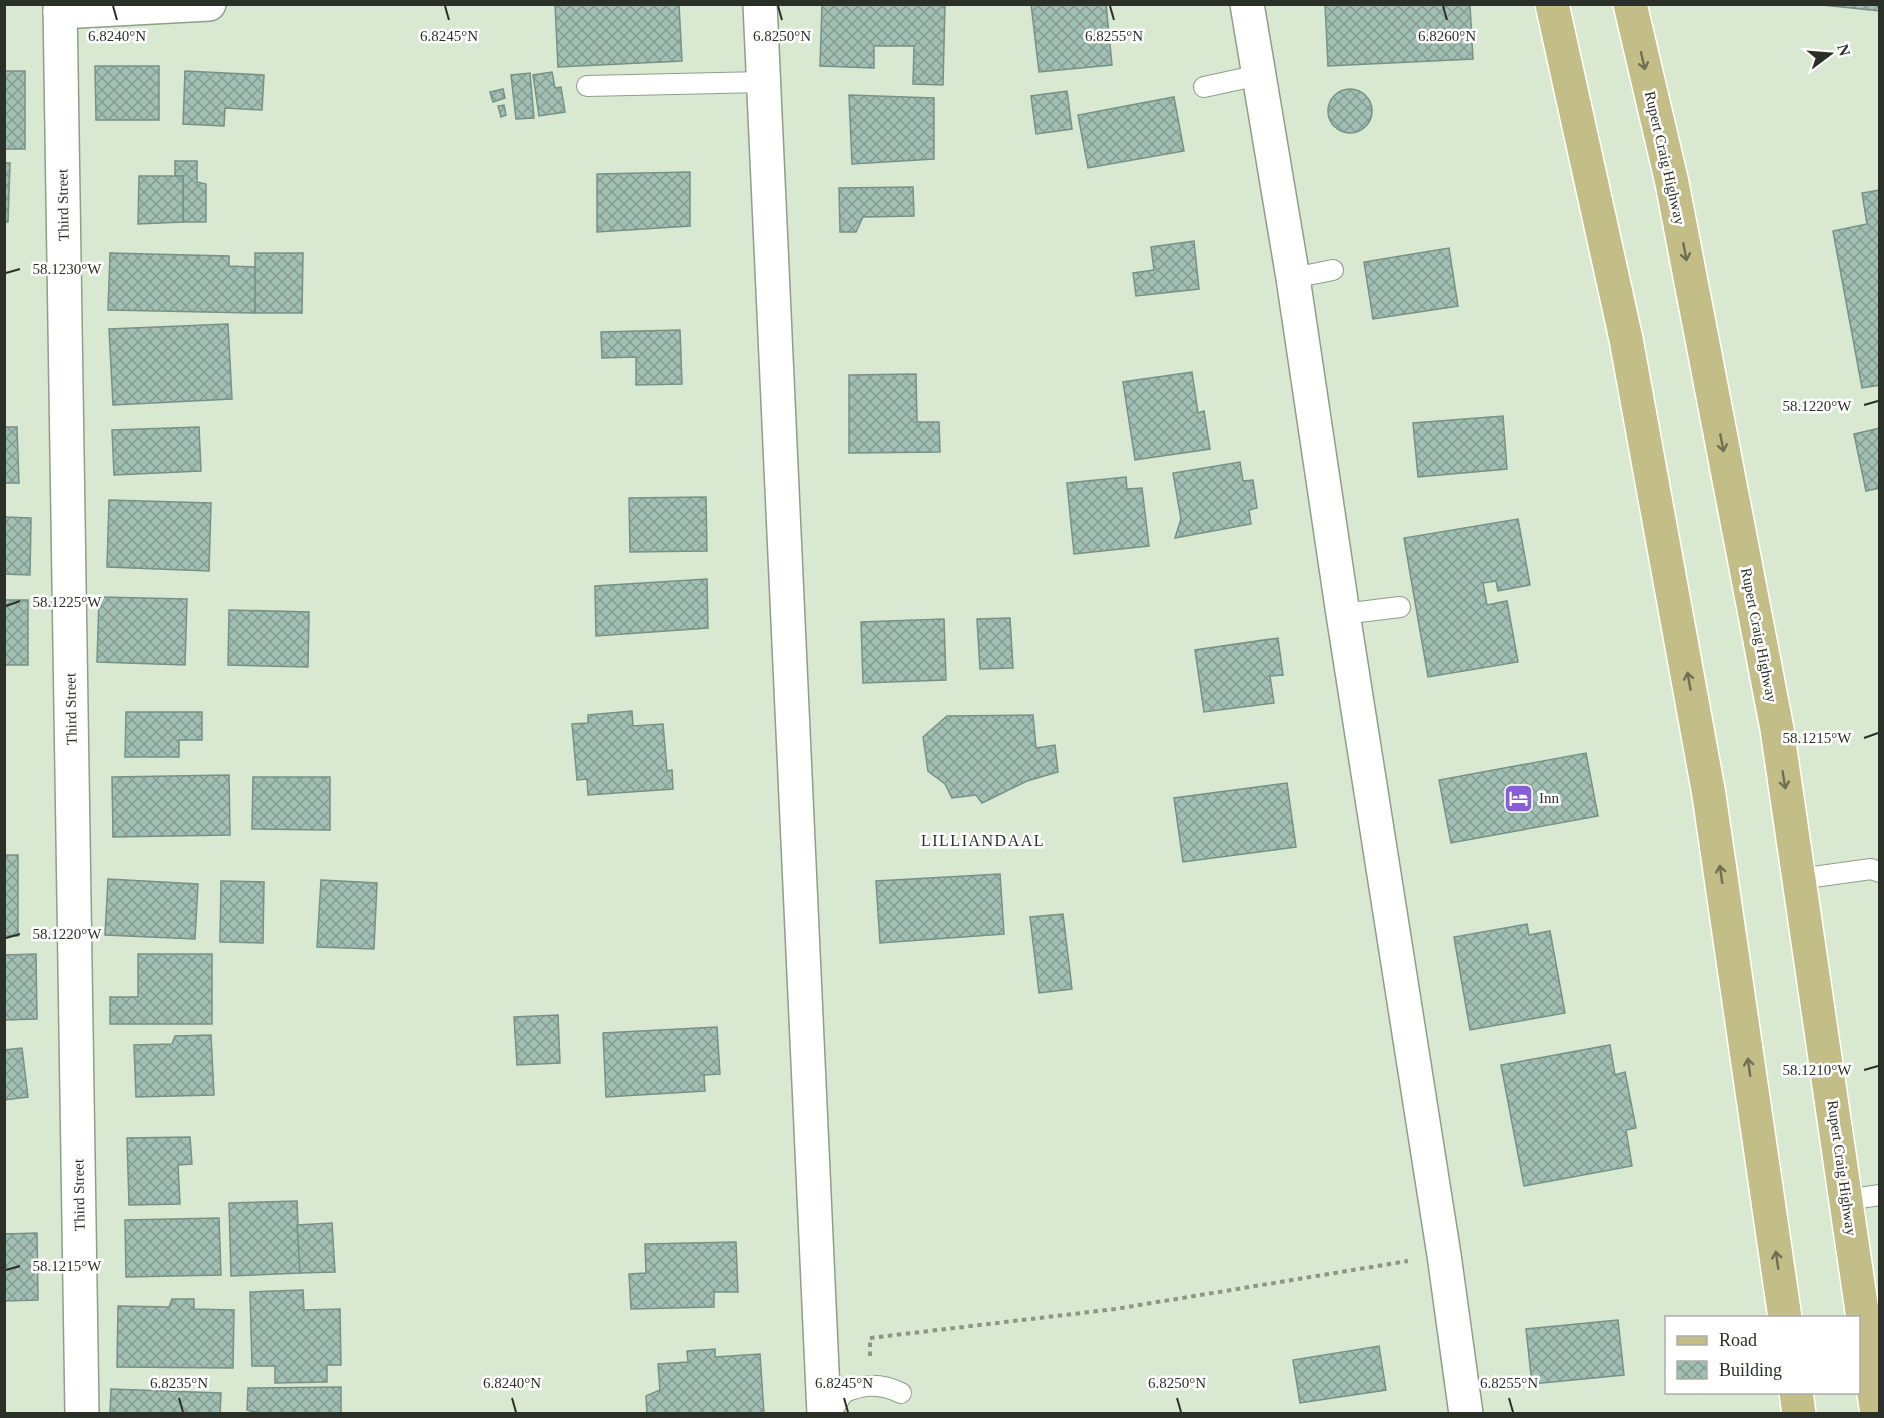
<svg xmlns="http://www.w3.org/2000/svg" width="1884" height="1418" viewBox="0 0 1884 1418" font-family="'Times New Roman',serif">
<defs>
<pattern id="building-cross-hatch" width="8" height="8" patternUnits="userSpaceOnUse" patternTransform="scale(1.5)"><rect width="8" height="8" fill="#a2bfb3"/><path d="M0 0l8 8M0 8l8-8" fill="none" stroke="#849c92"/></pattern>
</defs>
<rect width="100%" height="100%" fill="#d9e9d1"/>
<!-- building -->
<g fill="url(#building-cross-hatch)" stroke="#769185" stroke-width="1.5">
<polygon points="555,4 679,4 682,61 558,67"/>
<polygon points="822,4 945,4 943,85 913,84 914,46 874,46 874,68 820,66"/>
<polygon points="1031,4 1106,4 1112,65 1039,72"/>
<polygon points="1325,4 1470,5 1473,59 1328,66"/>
<polygon points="1812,4 1880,4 1880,11"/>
<polygon points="95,66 159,66 159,120 96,120"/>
<rect x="4" y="71" width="21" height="78"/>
<polygon points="185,71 264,75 262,110 225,108 224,126 183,124"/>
<polygon points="552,72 555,88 561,87 565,112 539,116 533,75"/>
<polygon points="530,73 534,118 516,119 511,75"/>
<circle cx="1350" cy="111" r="22"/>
<polygon points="503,89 505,98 493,102 490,92"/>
<polygon points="1067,91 1072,129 1036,134 1031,96"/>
<polygon points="849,95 934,98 934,159 852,164"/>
<polygon points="1174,97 1184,151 1088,168 1078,115"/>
<polygon points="504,105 506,115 501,117 498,106"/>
<polygon points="175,161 197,161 197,182 206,184 206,222 183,222 183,176 175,176"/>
<polygon points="4,163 10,163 8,222 4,222"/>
<polygon points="690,172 690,226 597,232 597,174"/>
<polygon points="139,176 183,176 183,222 138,224"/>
<polygon points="913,187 914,216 863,217 856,232 840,232 839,188"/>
<polygon points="1880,190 1880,385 1862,388 1833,231 1867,224 1862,193"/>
<polygon points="1194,241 1199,289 1136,296 1133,273 1154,270 1151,247"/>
<polygon points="1449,248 1458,306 1373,319 1364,262"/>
<polygon points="110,253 229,256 229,266 256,267 255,313 108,310"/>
<polygon points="255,253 303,253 302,313 255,313"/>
<polygon points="228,324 232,399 113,405 109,329"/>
<polygon points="680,330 682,384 636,385 636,357 602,358 601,332"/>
<polygon points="1192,372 1198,413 1204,411 1210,449 1135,460 1123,382"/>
<polygon points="916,374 917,422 939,422 940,452 849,453 849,375"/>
<polygon points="1503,416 1507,469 1418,477 1413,423"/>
<polygon points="4,427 17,427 19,483 4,483"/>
<polygon points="199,427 201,471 114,475 112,430"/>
<polygon points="1880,428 1880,488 1866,491 1854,434"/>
<polygon points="1240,462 1243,481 1253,480 1257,508 1249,510 1251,524 1175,538 1181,519 1173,473"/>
<polygon points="1126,477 1127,489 1142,488 1149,546 1074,554 1067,483"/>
<polygon points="706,497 707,551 630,552 629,498"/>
<polygon points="109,500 211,503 209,571 107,567"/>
<polygon points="4,517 31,518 30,575 4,574"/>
<polygon points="1518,519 1530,585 1498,591 1496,581 1483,583 1487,605 1507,601 1518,662 1428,677 1404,538"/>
<polygon points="707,579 708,628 596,636 595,586"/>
<polygon points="99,597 187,599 185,665 97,662"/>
<rect x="4" y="600" width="24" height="65"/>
<polygon points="229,610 309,612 308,667 228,665"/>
<polygon points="1010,618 1013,668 980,669 977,619"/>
<polygon points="944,619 946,680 863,683 861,622"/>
<polygon points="1278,638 1283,675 1270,676 1274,703 1204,712 1195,650"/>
<polygon points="632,711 633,726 663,724 667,771 672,770 673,789 588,795 587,779 577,780 572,724 588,723 588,715"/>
<polygon points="126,712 202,712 202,740 179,740 179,757 125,757"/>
<polygon points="1033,715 1036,748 1055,745 1058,772 1027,781 982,803 976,795 952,798 945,784 928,771 923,737 947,716"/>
<polygon points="1586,753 1598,816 1451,843 1439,780"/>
<polygon points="229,775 230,835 113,837 112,777"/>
<polygon points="253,777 330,777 330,830 252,829"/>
<polygon points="1287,783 1296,847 1183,862 1174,798"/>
<rect x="4" y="855" width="14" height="81"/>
<polygon points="1000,874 1004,934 880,943 876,881"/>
<polygon points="108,879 198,884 195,939 105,935"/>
<polygon points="321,880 377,883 374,949 317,947"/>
<polygon points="221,881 264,882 263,943 220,942"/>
<polygon points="1063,914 1072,989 1039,993 1030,917"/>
<polygon points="1527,924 1529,935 1550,931 1565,1013 1470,1030 1454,937"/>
<polygon points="36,954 37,1019 4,1020 4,955"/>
<polygon points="138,954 212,954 212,1024 110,1024 110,997 138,997"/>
<polygon points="558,1015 560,1063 517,1065 514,1017"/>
<polygon points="717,1027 720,1074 704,1075 705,1091 606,1097 603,1033"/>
<polygon points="211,1035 214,1095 136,1097 134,1045 172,1044 175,1036"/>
<polygon points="1610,1045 1615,1075 1625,1072 1636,1128 1626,1130 1632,1166 1524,1186 1501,1065"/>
<polygon points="22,1048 28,1097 4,1100 4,1050"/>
<polygon points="190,1137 192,1164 178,1165 180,1204 129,1205 127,1138"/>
<polygon points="297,1201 300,1273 231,1276 229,1203"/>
<polygon points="219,1218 221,1275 126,1277 125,1220"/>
<polygon points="332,1223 335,1272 300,1273 297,1225"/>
<polygon points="37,1233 38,1300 4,1301 4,1234"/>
<polygon points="736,1242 738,1292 714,1292 714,1307 631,1309 629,1274 646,1273 645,1244"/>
<polygon points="303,1290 304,1310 340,1309 341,1365 327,1365 327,1382 275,1383 275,1366 252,1366 250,1292"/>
<polygon points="172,1299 194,1299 194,1309 234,1310 233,1368 117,1367 118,1306 169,1307"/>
<polygon points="1618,1320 1624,1375 1532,1384 1526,1329"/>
<polygon points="1379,1346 1386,1390 1300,1403 1293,1360"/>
<polygon points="715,1349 715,1357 760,1354 764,1414 647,1414 646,1396 660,1390 658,1364 688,1362 687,1351"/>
<polygon points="341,1387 341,1414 262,1414 247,1410 248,1388"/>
<polygon points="111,1389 221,1393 220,1414 110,1414"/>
</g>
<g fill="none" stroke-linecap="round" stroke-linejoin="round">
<defs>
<g id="service">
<polyline points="587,86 763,82"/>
<polyline points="1204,87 1259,75"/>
<polyline points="1293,278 1333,270"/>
<polyline points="1343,614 1400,607"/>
<polyline points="1799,879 1871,869 1880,872"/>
<polyline points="1846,1200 1880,1195"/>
<path d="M823 1406H835L843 1393C863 1384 880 1383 901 1393"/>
</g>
<g id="minor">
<polyline points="60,4 82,1414"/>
<polyline points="760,4 824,1414"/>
<polyline points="1247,4 1293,278 1343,614 1444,1255 1466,1414"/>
<polyline points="60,12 209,4"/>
</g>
<g id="primary">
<polyline points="1552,4 1626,339 1709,795 1785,1318"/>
<polyline points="1630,4 1672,183 1777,729 1877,1414"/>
<polyline points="1796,1392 1799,1414"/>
</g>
</defs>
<!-- service casing -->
<use href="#service" stroke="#8f9e88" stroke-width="22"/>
<!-- minor casing -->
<use href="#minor" stroke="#8f9e88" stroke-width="36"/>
<!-- primary casing -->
<use href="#primary" stroke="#fff" stroke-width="36"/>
<!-- path -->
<polyline stroke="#8b9685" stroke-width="4" stroke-dasharray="4.5 4.5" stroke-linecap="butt" points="870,1356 870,1338 1115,1309 1408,1261"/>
<!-- service -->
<use href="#service" stroke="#fff" stroke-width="20"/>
<!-- minor -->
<use href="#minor" stroke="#fff" stroke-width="33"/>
<!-- primary -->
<use href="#primary" stroke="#c3bd88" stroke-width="33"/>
</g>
<!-- one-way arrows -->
<defs><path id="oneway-shaft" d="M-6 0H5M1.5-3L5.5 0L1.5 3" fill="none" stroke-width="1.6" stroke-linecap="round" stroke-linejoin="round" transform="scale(1.5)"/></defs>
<g stroke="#6f6f53">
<use href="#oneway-shaft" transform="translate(1643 61) rotate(77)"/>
<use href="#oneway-shaft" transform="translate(1685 252) rotate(79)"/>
<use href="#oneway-shaft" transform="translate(1722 443) rotate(79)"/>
<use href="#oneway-shaft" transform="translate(1689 681) rotate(-100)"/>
<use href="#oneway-shaft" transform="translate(1784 780) rotate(81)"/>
<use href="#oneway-shaft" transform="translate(1721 874) rotate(-98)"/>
<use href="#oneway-shaft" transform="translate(1749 1067) rotate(-98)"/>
<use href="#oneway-shaft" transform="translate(1777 1260) rotate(-98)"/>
</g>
<!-- ticks -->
<path fill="none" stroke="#2a3027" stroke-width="2" d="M113 6 117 20M445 6 449 20M778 6 782 20M1110 6 1114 20M1443 6 1447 20M6 273 20 269M1864 405 1878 401M6 606 20 601M1864 738 1878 733M6 938 20 934M1864 1070 1878 1066M6 1270 20 1266M179 1398 183 1412M512 1398 516 1412M844 1398 848 1412M1177 1398 1181 1412M1509 1398 1513 1412"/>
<!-- icons -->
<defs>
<symbol id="hotel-square" viewBox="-11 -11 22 22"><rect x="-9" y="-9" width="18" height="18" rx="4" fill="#875ed8" stroke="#fff"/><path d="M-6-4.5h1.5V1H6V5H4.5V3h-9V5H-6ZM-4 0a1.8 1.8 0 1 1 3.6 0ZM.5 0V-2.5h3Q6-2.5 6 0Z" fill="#fff"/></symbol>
</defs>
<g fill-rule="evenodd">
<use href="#hotel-square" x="1502" y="782" width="33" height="33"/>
</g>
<g text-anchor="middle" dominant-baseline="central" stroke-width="5" stroke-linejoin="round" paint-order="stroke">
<!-- street labels -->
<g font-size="15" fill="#2a3027" stroke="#fff">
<text transform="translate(1665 158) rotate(77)">Rupert Craig Highway</text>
<text transform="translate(63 205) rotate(-91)">Third Street</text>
<text transform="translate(1759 635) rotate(79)">Rupert Craig Highway</text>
<text transform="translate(71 709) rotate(-91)">Third Street</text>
<text transform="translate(1842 1168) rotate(82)">Rupert Craig Highway</text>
<text transform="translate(79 1195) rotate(-91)">Third Street</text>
</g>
<!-- poi labels -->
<g font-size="15" fill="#2a3027" stroke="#fff" text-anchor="start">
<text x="1539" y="798">Inn</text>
</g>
<!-- neighbourhood labels -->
<g font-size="16" letter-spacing="1.5" fill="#2a3027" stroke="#fff">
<text x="983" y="840">LILLIANDAAL</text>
</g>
</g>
<g font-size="15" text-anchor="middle" fill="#2a3027" stroke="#fff" stroke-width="5" stroke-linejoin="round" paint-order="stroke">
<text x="117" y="41">6.8240°N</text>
<text x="449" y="41">6.8245°N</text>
<text x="782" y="41">6.8250°N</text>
<text x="1114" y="41">6.8255°N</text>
<text x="1447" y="41">6.8260°N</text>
<text x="67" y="274">58.1230°W</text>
<text x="1817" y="411">58.1220°W</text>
<text x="67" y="607">58.1225°W</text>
<text x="1817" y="743">58.1215°W</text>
<text x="67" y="939">58.1220°W</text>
<text x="1817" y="1075">58.1210°W</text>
<text x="67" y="1271">58.1215°W</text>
<text x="179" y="1388">6.8235°N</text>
<text x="512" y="1388">6.8240°N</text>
<text x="844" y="1388">6.8245°N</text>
<text x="1177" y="1388">6.8250°N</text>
<text x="1509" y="1388">6.8255°N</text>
</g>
<!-- border -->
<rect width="1884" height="1418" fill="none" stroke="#2a3027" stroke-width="12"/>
<!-- legend -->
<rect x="1665" y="1316" width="195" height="78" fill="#ffffff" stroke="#aaaca9" stroke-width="1.5"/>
<rect x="1677" y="1336" width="30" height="9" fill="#c3bd88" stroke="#aaaca9" stroke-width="1.5"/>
<text x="1719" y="1346" font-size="18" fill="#2a3027">Road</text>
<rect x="1677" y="1361" width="30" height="18" fill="url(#building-cross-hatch)" stroke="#aaaca9" stroke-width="1.5"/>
<text x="1719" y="1376" font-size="18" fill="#2a3027">Building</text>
<!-- north arrow -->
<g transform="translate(1830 54) rotate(74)" stroke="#ffffff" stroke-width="4.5" paint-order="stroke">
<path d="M0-4.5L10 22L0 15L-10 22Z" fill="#2a3027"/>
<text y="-9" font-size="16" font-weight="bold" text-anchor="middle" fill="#2a3027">N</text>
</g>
</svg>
